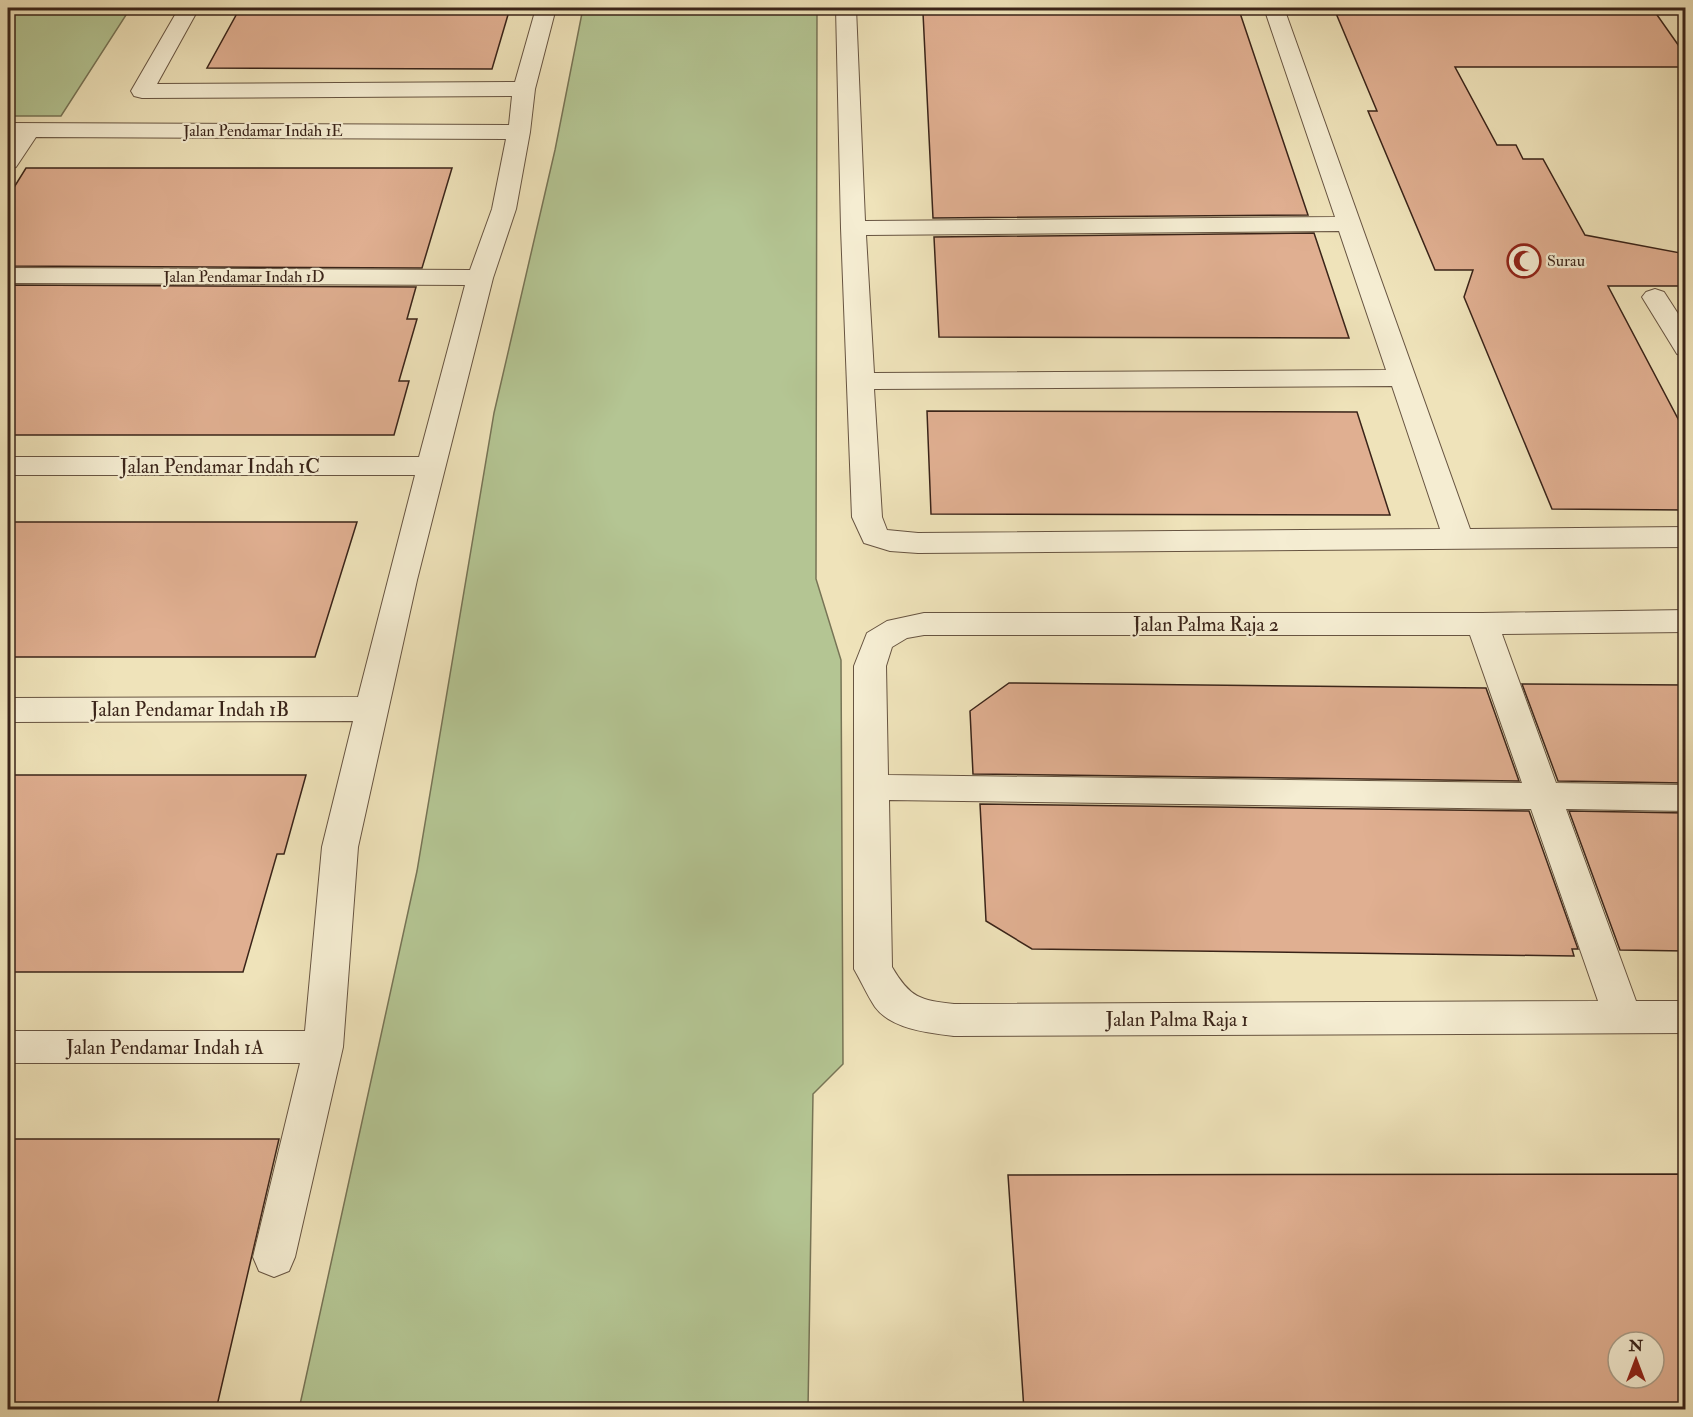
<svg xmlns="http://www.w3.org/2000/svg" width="1693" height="1417" viewBox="0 0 1693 1417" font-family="'IM FELL Double Pica',serif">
<rect width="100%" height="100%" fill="#efe3ba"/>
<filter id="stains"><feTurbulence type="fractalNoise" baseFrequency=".00333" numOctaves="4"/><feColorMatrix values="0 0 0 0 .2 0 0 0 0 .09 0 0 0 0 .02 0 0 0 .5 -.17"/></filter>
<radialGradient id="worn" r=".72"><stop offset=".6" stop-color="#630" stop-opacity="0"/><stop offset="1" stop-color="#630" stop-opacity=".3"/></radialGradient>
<!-- green -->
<g fill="#b4c593" stroke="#777456" stroke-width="1.5">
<polygon points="8,8 117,8 128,12 61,116 8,116"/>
<polygon points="583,8 817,8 816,579 841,660 843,1064 813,1094 808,1409 299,1409 417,871 494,413 555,150"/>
</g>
<!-- building -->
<g fill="#e0af91" stroke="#3a2419" stroke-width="1.5" fill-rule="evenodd">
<polygon points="240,8 510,8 492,69 207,68"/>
<polygon points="1335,11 1655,12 1686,56 1686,67 1455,67 1497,145 1516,145 1523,159 1543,159 1585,235 1686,254 1686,286 1608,286 1686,434 1686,510 1552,509 1464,297 1473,270 1435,270 1368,111 1377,111"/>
<polygon points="923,13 1240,13 1308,215 933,218"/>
<polygon points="26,168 452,168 422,268 8,266 8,197"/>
<polygon points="1314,233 1349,338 939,337 934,237"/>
<polygon points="8,285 416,287 407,319 417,319 399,381 409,381 394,435 8,435"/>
<polygon points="927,411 1357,412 1390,515 931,514"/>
<polygon points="8,522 357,522 315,657 8,657"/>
<polygon points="1009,683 1486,688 1519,781 973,774 970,711"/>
<polygon points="1522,684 1686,685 1686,783 1558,781"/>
<polygon points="8,775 306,775 284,854 277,854 243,972 8,972"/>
<polygon points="980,804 1529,811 1578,949 1572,949 1574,956 1032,949 986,921"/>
<polygon points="1569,811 1686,813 1686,951 1620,950"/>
<polygon points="8,1139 279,1139 216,1410 8,1410"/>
<path d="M1686 1174V1410H1024L1008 1175ZM1618 1342H1654V1378H1618Z"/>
</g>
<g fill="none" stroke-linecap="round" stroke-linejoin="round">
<defs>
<g id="minor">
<polygon points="179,8 199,8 157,84 515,82 536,8 556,8 535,89 530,132 516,209 493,278 417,580 358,847 343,1047 295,1257 289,1271 274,1277 259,1271 253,1257 300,1063 8,1063 8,1031 305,1031 322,847 353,721 8,722 8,698 358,697 415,475 8,475 8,457 419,457 465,285 8,283 8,268 470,270 492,209 506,139 36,137 16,167 8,169 8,145 13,137 8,137 8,123 509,125 512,96 142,98 134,96 131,91"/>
<path d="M836 8H856L865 221 1335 217 1264 8H1284L1470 529 1686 527V547L918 553 890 551 864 543 852 517 841 228ZM1339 231 1386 370 874 373 866 235ZM1392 386 1440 529 918 533 887 530 882 517 874 389Z"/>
<polygon points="1655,289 1664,292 1686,326 1686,356 1677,354 1642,297 1646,292"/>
<path d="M1686 610V632L1502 634 1556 783 1686 785V811L1566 809 1636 1001H1686V1033L954 1036C929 1033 891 1029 875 1007 867 995 861 981 854 969V666L867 633 887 621 924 613H1482ZM924 635H1470L1522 783 888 775 886 666 892 647 907 638ZM889 800 1531 809 1598 1001 954 1004C920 1000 910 998 892 967Z"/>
</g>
</defs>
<!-- minor casing -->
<use href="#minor" stroke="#675441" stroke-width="2"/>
<!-- minor -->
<use href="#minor" fill="#f5edd2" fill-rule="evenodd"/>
</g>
<!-- icons -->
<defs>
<symbol id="mosque-ring" viewBox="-11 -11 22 22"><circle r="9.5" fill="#f5edd2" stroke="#8f2418" stroke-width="1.5"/><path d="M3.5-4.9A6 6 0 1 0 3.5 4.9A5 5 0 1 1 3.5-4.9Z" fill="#8f2418"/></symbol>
</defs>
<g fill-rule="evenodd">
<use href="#mosque-ring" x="1505" y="242" width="38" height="38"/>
</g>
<g text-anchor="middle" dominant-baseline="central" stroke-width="4.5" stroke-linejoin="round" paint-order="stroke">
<!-- far-street labels -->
<g font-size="16" fill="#3a2419" stroke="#f5edd2">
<text x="263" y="131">Jalan Pendamar Indah 1E</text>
<text x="244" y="277">Jalan Pendamar Indah 1D</text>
</g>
<!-- far-poi labels -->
<g font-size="16" fill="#3a2419" stroke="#f5edd2" text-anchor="start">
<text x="1547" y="261">Surau</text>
</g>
<!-- street labels -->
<g font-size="20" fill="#3a2419" stroke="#f5edd2">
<text x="220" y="466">Jalan Pendamar Indah 1C</text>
<text x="1206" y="624">Jalan Palma Raja 2</text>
<text x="190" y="709">Jalan Pendamar Indah 1B</text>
<text x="1177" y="1019">Jalan Palma Raja 1</text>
<text x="165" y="1047">Jalan Pendamar Indah 1A</text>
</g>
</g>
<!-- margin -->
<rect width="1693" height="1417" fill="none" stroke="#efe3ba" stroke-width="30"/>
<rect x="9" y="9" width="1675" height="1399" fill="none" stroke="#3a2419" stroke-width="3"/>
<rect x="15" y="15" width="1663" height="1387" fill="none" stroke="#3a2419" stroke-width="1.5"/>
<!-- north arrow -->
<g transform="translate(1636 1360)"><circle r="28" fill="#f5edd2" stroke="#aa9d88" stroke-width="1.5"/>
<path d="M0-4.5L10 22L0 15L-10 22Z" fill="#8f2418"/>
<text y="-9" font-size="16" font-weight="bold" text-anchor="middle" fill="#3a2419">N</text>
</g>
<rect width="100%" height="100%" filter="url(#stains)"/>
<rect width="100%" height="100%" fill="url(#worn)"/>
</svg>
